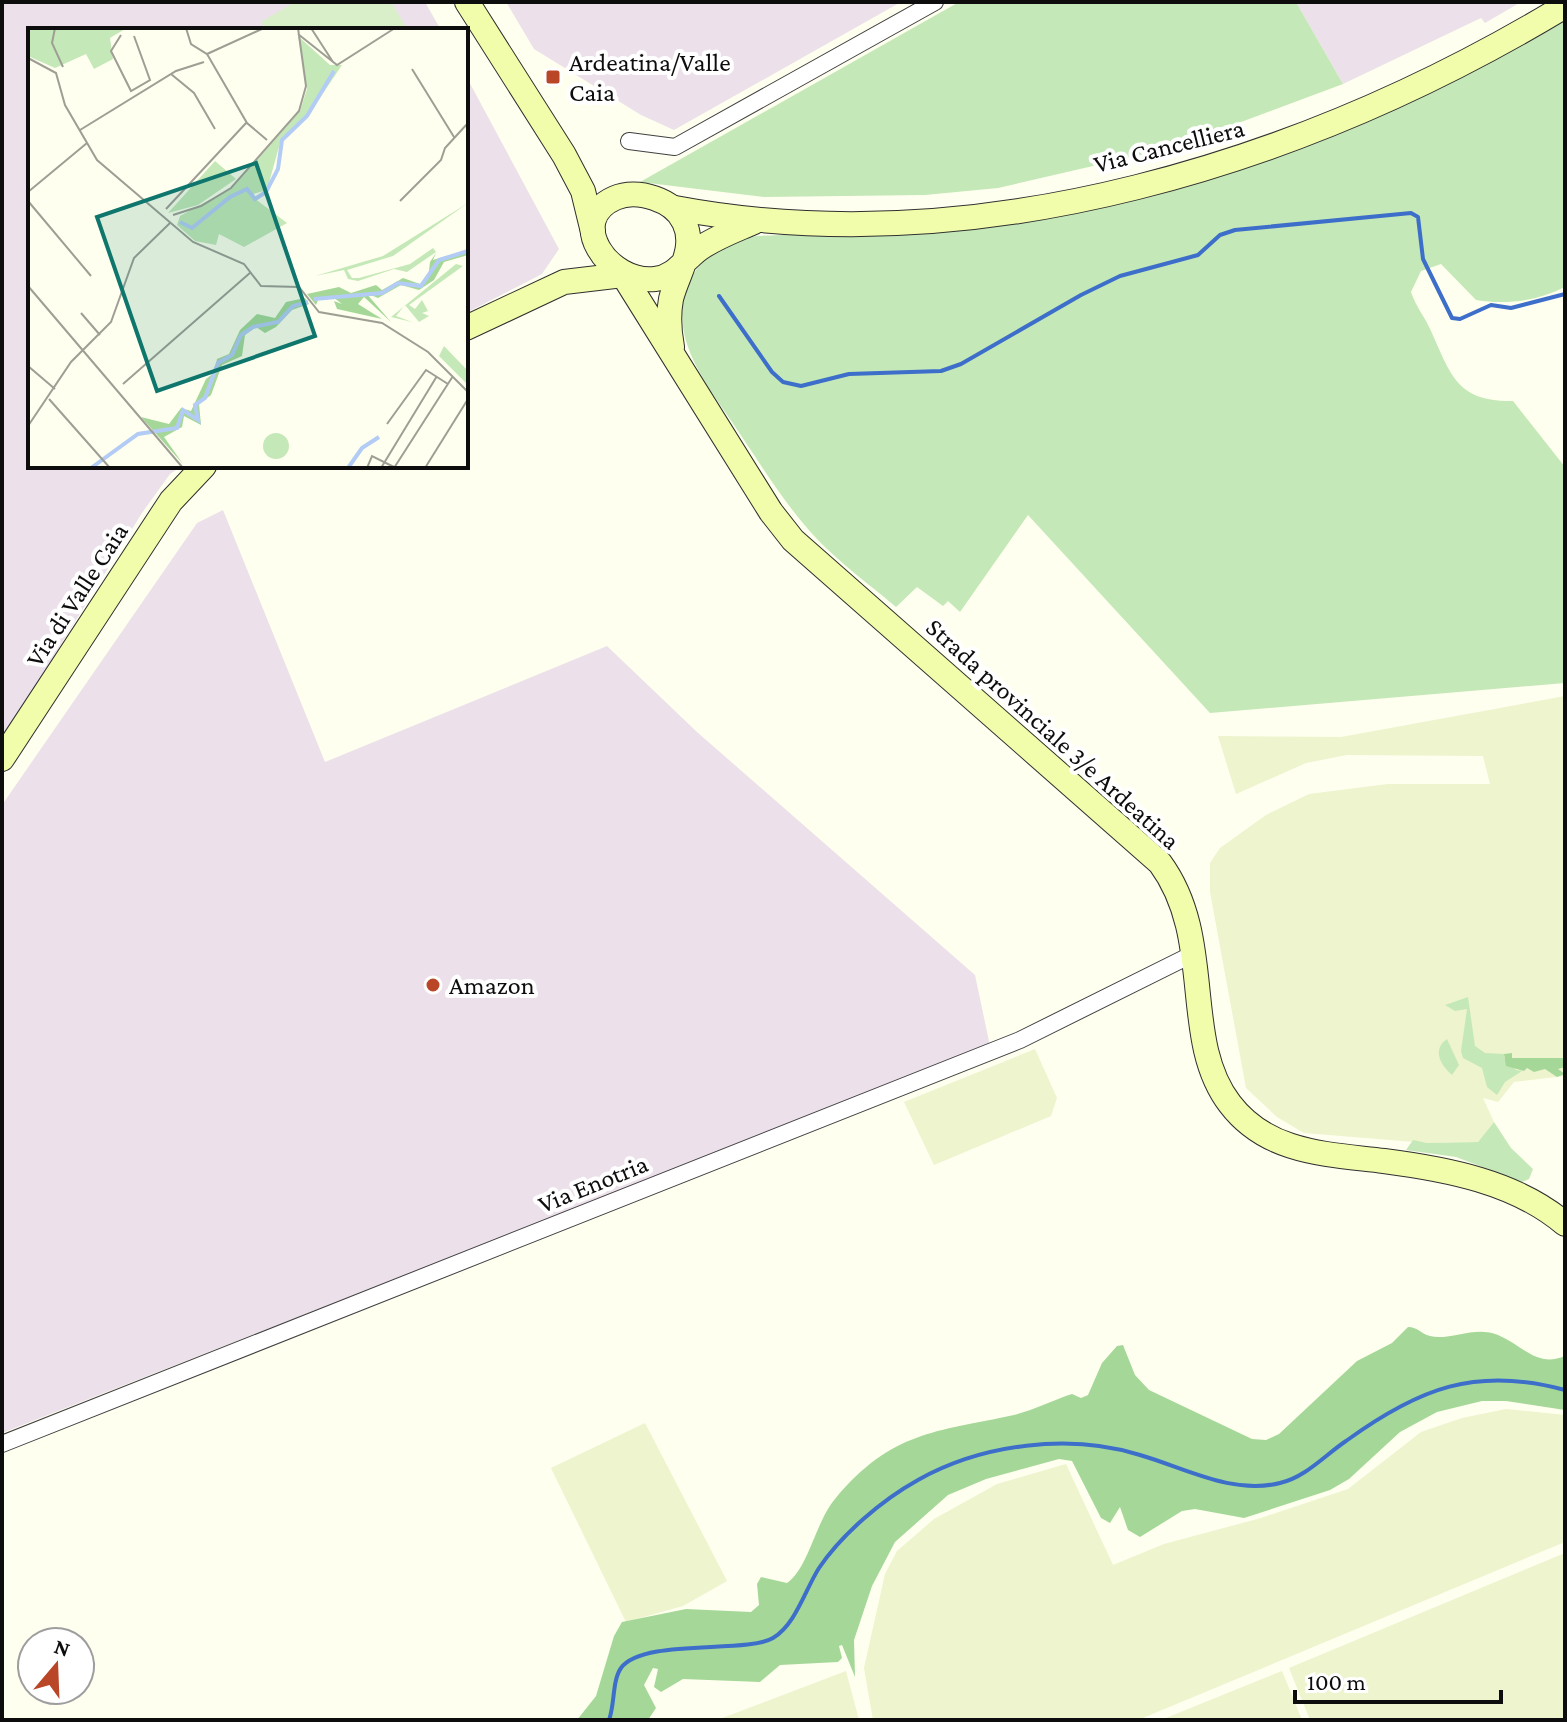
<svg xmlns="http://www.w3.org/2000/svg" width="1567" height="1722" viewBox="0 0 1567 1722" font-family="'Crimson Pro',serif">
<rect width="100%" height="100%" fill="#feffee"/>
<!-- industrial -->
<g fill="#ece1ea">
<polygon points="2,2 425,2 441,30 30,30 30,466 182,466 170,474 142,513 2,740"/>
<polygon points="506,2 901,2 674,130 641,115 534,49"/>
<polygon points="1296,2 1521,2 1485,23 1481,18 1343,84"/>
<polygon points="466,76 559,249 542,274 466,313"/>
<polygon points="223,510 325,762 607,646 697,732 975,975 990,1046 2,1433 2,805 197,523"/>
</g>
<!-- farmland -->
<g fill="#eef4ce">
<polygon points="1565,696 1565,1076 1514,1082 1498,1102 1483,1098 1494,1122 1478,1142 1427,1143 1304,1133 1277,1117 1246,1088 1210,892 1210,863 1220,848 1266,815 1309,794 1388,784 1490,784 1483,756 1347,755 1306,763 1236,794 1218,736 1341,737"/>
<polygon points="1035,1049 1057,1098 1051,1116 934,1165 904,1102"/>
<polygon points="1506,1409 1565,1415 1565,1542 1138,1720 873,1720 864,1668 885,1574 897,1551 934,1519 997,1484 1066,1464 1113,1565 1164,1544 1261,1518 1348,1489 1421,1432 1462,1418"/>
<polygon points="645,1423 727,1581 683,1606 626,1622 551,1468"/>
<polygon points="1565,1553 1565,1720 1310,1720 1289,1668"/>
<polygon points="846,1671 859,1720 717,1720"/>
<polygon points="1282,1671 1302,1720 1161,1720"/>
</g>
<!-- green -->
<g fill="#c5e8b8">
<polygon points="959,2 1296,2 1343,84 1171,148 998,188 925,195 764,197 640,182"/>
<path d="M1565 15V287C1537 301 1507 305 1476 300L1441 264 1421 271 1411 292C1416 307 1425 317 1431 331 1451 375 1457 402 1513 401L1565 467V683L1210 713 1028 515 960 612 948 601 943 606 917 587 896 607C870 585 841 564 817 539 786 506 763 468 738 431 710 388 668 341 687 288 697 257 726 244 756 236L944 229 1178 184Z"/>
<polygon points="1468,997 1475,1046 1485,1053 1504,1054 1504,1058 1516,1070 1522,1071 1505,1082 1497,1095 1487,1087 1482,1068 1463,1058 1461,1051 1467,1009 1455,1011 1445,1005"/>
<path d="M1447 1039 1459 1065 1452 1075C1440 1065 1432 1049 1447 1039Z"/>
<polygon points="1494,1122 1511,1148 1533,1169 1529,1179 1522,1182 1456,1157 1406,1150 1413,1140 1427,1143 1478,1142"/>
</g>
<!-- forest -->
<g fill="#a5d898">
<polygon points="1512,1053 1512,1058 1565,1058 1565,1067 1558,1069 1565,1074 1557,1077 1545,1069 1534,1072 1527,1068 1524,1071 1506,1066 1504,1054"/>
<path d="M1408 1327C1418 1327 1421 1334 1430 1336 1450 1341 1475 1325 1498 1335 1522 1345 1537 1368 1565 1356V1410L1506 1401H1482L1437 1412 1400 1432 1349 1479 1330 1490 1244 1518 1195 1509 1182 1511 1140 1537 1128 1530 1120 1507 1110 1523 1101 1518 1072 1461 1059 1459 986 1479 948 1495 895 1542 872 1586 854 1640 855 1677 842 1645 839 1646 842 1658 838 1662 780 1665 760 1682 683 1679 661 1692 654 1687 658 1669 653 1668 644 1685 656 1708 648 1720H577L596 1696 614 1636 622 1622 686 1609 751 1612 759 1605 757 1584 761 1577 787 1583C808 1569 816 1521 835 1499 892 1431 935 1432 1014 1415 1034 1410 1053 1400 1072 1394L1081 1398 1088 1395 1102 1363 1117 1346 1123 1345 1135 1375 1149 1390 1252 1439 1266 1440 1279 1434 1357 1361 1392 1343Z"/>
</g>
<!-- pitch -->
<polygon fill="#d9efca" points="295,2 391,2 408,30 266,30 261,22"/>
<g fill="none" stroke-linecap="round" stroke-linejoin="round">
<!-- stream -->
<g stroke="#3c6eca" stroke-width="4">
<polyline points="719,296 772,372 783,382 801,386 849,374 941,371 961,364 1081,295 1120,276 1198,255 1220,235 1235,230 1411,213 1418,217 1423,259 1452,318 1460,319 1491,305 1511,308 1565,294"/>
<path d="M609 1720C615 1704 612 1681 621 1668 643 1638 746 1654 773 1638 796 1624 805 1590 819 1568 842 1534 882 1500 918 1480 982 1444 1069 1433 1140 1455 1185 1468 1232 1495 1280 1483 1306 1477 1325 1455 1346 1441 1419 1388 1476 1366 1565 1390"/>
</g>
<defs>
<g id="street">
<polyline points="629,141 675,147 935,2"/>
<polyline points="2,1444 1020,1040 1195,953"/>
</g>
<g id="secondary">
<polyline points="467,2 564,155 583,191 593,232"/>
<path d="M675 208C979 265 1305 163 1565 6"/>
<path d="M623 275 771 512 793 540 1160 863C1216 939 1180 1039 1230 1104 1268 1154 1328 1154 1384 1161 1446 1169 1516 1182 1565 1224"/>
<polyline points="466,328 564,282 623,275"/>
<path d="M672 347C669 331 668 315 671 299 677 274 697 248 684 222 674 200 637 188 615 198 565 220 608 284 655 279 675 277 684 260 699 249 716 237 736 230 754 222"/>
<polyline points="2,759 171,501 204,466"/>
</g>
</defs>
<!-- street casing -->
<use href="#street" stroke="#404040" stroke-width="18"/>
<!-- secondary casing -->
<use href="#secondary" stroke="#2f2f2f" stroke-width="26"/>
<!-- street -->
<use href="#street" stroke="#fff" stroke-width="16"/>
<!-- secondary -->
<use href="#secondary" stroke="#f1fdaa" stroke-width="24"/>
</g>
<!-- markers -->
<g fill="#ba4628" stroke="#fff" stroke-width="3">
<rect x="545" y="69" width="16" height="16" rx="4"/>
<circle cx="433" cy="985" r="8"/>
</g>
<g text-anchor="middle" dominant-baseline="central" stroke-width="8" stroke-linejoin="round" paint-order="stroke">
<!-- poi labels -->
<g font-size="26" fill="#0d0d0d" stroke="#fff" text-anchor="start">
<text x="569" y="62">Ardeatina/Valle<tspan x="569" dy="30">Caia</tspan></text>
<text x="449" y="985">Amazon</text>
</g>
<!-- street labels -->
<g font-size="26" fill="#0d0d0d" stroke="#fff">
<text transform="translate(1169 146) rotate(-14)">Via Cancelliera</text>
<text transform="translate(77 595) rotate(-57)">Via di Valle Caia</text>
<text transform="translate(1053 734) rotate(42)">Strada provinciale 3/e Ardeatina</text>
<text transform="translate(593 1184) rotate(-22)">Via Enotria</text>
</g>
</g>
<!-- overview -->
<g transform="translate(28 28)">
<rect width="440" height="440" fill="#feffee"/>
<path d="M0 1H97L82 10 85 31 66 41 58 26 27 40 0 28ZM270 8 302 37H314L279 89 252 115 239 162 222 167 259 195 216 219 191 206 188 217 167 213 149 197 152 188 205 159 272 83 279 61ZM187 133 208 151 170 177 140 185ZM440 175 365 228 319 242 324 250H331L382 236 405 220 408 224 379 244 366 241 330 253 320 251 316 242 287 248 355 228ZM428 236 435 238 381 277 387 281 394 272 400 283 394 285 401 288 391 294 377 277 368 288 384 294 363 289ZM416 318 440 343V357L411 328ZM235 418a13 13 0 1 1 26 0a13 13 0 1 1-26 0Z" fill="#c5e8b8"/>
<path d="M440 222V227L416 234 406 252 391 262 373 257 350 270 338 265 363 294 336 269 330 276 354 291 309 281 306 273 314 276 305 269 290 272 288 277 279 266 311 259 323 265 348 257 354 262 375 250 392 256 400 251 402 234 408 225 405 232ZM277 270 281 276 264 282 248 299 237 305 228 299 217 307 214 328 194 337 183 367 171 376 173 397 156 388 154 399 136 409 155 436 113 389 141 396 153 380 163 383 178 351 187 344 189 331 201 326 212 302 229 286 247 290 258 274Z" fill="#a5d898"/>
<path fill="none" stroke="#b3ccf5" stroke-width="4" d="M152 194 164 200 202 169 219 161 227 171 238 164 250 141 254 112 279 88 306 43M286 271 354 265 370 255 393 258 411 232 440 223M63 440 110 406 149 400 155 382 170 392 167 377 177 370 190 335 204 327 213 307 225 299 250 294 265 278 280 274M320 440 334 420 351 409"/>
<path fill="none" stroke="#9e9e94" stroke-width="2" d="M27 0 24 15 35 39M158 0 163 16 179 26 236 0M283 0 305 34M270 6 309 37 367 0M93 7 83 23 103 63 122 52 106 8M179 26 219 95 239 112M0 30 28 45 37 77 69 132 165 214 216 236 233 258 271 259 291 284 354 295 400 324 440 364M384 41 426 109M143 46 166 65 187 101M52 102 148 43 176 34M0 164 59 115M0 173 63 248M372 173 413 132 417 120 440 95M138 181 219 94M145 187 173 178 203 160 271 83 278 58 270 0M0 258 155 440M53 285 72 307M0 338 27 361M95 356 223 244M21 371 82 440M359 396 398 342 420 356M0 398 43 334 83 294 106 230 142 195M339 440 344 428 366 439M353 440 409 348M366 440 425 348M397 440 440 371"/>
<path fill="#0f766e" fill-opacity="0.15" stroke="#0f766e" stroke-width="4" d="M228 135 287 308 129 363 69 189Z"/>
<rect width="440" height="440" fill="none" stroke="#0d0d0d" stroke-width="4"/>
</g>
<!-- border -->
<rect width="1567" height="1722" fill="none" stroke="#0d0d0d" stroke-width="8"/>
<!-- north arrow -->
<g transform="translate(56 1666) rotate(19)"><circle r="38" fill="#ffffff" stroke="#9e9e9e" stroke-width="2"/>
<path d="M0-6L14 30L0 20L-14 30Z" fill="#ba4628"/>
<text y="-12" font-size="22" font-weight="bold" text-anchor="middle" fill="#0d0d0d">N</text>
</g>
<!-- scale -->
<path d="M1295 1690v12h206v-12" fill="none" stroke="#0d0d0d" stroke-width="4"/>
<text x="1307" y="1690" font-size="24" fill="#0d0d0d" stroke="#ffffff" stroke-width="6" paint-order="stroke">100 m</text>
</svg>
